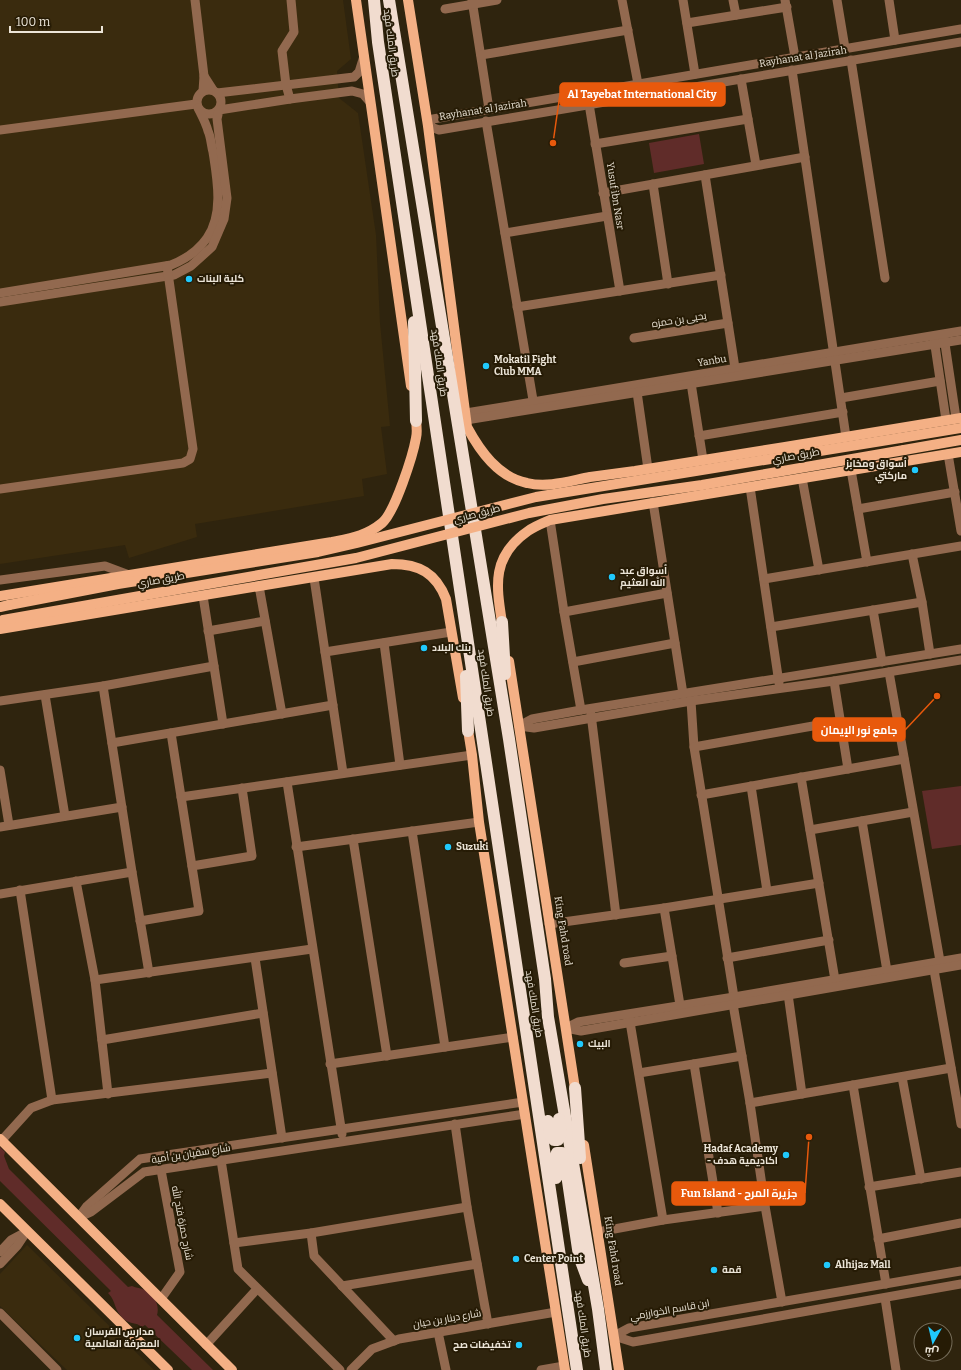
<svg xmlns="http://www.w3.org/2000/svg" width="961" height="1370" viewBox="0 0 961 1370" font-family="Bitter,Cairo,serif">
<rect width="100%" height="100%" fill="#2f240e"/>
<!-- built -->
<g fill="#3a2b0e">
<polygon points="0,0 343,0 351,59 337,71 339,98 358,113 376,235 380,323 390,426 381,427 387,474 362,479 364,496 195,524 197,537 129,558 125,545 0,564"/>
<polygon points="27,1245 154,1370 67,1370 0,1306 0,1274"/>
</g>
<!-- green -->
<g fill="#602c29">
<polygon points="699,134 704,164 654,173 649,143"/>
<polygon points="961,786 961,845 932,849 922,791"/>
<path d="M0 1147 5 1152 4 1156 9 1169 128 1287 132 1286C136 1288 141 1288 145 1290 154 1295 160 1305 157 1315L213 1370H192L145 1325 142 1327C136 1322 130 1324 125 1320 113 1310 117 1302 108 1293L111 1291 0 1181Z"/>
</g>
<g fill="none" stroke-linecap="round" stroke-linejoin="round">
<!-- minor -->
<g stroke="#92694f" stroke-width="9">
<polyline points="195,0 204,76"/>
<polyline points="472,0 489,109"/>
<polyline points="622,0 638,84"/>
<polyline points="683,0 695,74"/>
<polyline points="733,0 736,15"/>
<polyline points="785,0 795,57"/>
<polyline points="837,0 845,48"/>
<polyline points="889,0 895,40"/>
<polyline points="445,9 497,0"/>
<polyline points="687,23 787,7"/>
<polyline points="961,29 433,119 428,126 439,130 961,42"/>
<polyline points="481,55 628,30"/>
<polyline points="851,60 885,278"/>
<polyline points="792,70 846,437"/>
<polyline points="741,79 756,165"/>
<circle cx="209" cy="102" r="12"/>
<polyline points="203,91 204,76 213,90"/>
<polyline points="217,93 354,77 359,72 364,56"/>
<polyline points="290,99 286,85 282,51 294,32 291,0"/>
<polyline points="589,104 620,291"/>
<polyline points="486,121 534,406"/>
<polyline points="0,130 196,104"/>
<polyline points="595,144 748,119"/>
<polyline points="705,175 735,368"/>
<polyline points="653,184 668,284"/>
<polyline points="603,193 805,157"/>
<polyline points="505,233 607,216"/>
<path d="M0 293 171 265C186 259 198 251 207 238 224 214 217 178 213 152 211 145 211 137 208 131 206 123 202 116 198 108"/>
<polyline points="0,302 174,275 191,266 212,247 224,219 227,198 217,119 219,110 290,99 352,91 363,94 370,102"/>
<polyline points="517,307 721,275"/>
<polyline points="944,337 956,418"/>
<polyline points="634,338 728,323"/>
<polyline points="934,339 946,420"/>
<polyline points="691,383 703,460"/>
<polyline points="637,392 648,469"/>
<polyline points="841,398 940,381"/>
<polyline points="466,413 961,331"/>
<polyline points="466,420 961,340"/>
<polyline points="699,436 843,412"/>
<polyline points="948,454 961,531"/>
<polyline points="851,470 867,562"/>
<polyline points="802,478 819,570"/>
<polyline points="750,487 779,683"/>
<polyline points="0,489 183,463 190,459 193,449 167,266"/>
<polyline points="653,502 683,694"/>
<polyline points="858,509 955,492"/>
<polyline points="550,520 564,612 581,710"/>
<polyline points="912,554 922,602 930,654"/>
<polyline points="314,578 343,773"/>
<polyline points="764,579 961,546"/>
<polyline points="0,580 105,566 129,575"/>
<polyline points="259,586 282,714"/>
<polyline points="203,596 223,724"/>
<polyline points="873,610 882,662"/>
<polyline points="564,612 667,593"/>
<polyline points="771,627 922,602"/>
<polyline points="208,631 265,621"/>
<polyline points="384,643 400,765"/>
<polyline points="325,652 451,632"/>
<polyline points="573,662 675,643"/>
<polyline points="889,672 940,961"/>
<polyline points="834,681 848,769"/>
<polyline points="103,686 132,872 149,973"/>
<polyline points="45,695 65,816"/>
<polyline points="0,701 103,686 214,666"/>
<polyline points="691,701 694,747 734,997"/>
<polyline points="591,714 616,915"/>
<polyline points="519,726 532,719 581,710 961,649"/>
<polyline points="519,726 534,728 691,701 834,681 961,660"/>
<polyline points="112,743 333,705"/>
<polyline points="694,747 841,721"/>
<polyline points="0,770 9,825"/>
<polyline points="801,777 835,980"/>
<polyline points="287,782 342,1134"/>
<polyline points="751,786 767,891"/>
<polyline points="701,795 904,759"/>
<polyline points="181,797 472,755"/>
<polyline points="862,821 887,971"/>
<polyline points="0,827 122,807"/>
<polyline points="810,830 913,812"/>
<polyline points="412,831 445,1047"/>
<polyline points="353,839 387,1056"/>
<polyline points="296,847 479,822"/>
<polyline points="192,866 252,856 242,788"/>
<polyline points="76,881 95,980 108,1094"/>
<polyline points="20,890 52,1100"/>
<polyline points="0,894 132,872"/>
<polyline points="664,908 680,1005"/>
<polyline points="140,921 199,911 171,733"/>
<polyline points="549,924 664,908 819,883"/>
<polyline points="255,958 282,1138"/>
<polyline points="727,958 829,940"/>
<polyline points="624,963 672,956"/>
<polyline points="934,970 961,1124"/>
<polyline points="95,980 312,949"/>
<polyline points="788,994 802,1094"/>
<polyline points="733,1004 750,1103 765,1206 782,1302"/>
<polyline points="629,1016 663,1220"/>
<polyline points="566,1028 578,1022 734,997 961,958"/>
<polyline points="566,1028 581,1031 961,965"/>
<polyline points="102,1040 263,1013"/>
<polyline points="330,1064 513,1037"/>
<polyline points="694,1064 718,1213"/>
<polyline points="639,1073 742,1056"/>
<polyline points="902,1077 921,1179"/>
<polyline points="853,1085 886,1284"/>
<polyline points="750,1103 951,1068"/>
<polyline points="455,1124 467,1207 488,1324"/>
<polyline points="2,1140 31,1108 52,1100 272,1073"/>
<polyline points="221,1160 238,1269 340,1370"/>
<polyline points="869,1187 961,1172"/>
<polyline points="79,1217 87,1206 140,1159 523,1102"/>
<polyline points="80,1217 91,1212 144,1172 525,1114"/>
<polyline points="598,1232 663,1220 765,1206"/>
<polyline points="311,1233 314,1256 394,1341"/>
<polyline points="878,1239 961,1223"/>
<polyline points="234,1243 311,1233 467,1207"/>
<polyline points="0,1252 11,1240 26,1232"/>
<polyline points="0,1264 17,1246 27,1231"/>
<polyline points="342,1286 477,1264"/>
<polyline points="885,1298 896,1370"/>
<polyline points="161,1299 180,1272 161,1170"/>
<polyline points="0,1313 57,1370"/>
<polyline points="438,1332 446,1370"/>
<polyline points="614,1336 629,1328 961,1271"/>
<polyline points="614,1336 633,1342 961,1284"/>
<polyline points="206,1345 257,1289"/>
<polyline points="351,1370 372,1349 399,1339 556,1312"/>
<polyline points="541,1370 564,1366"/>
</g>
<!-- major -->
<g stroke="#f4b085" stroke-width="10">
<polyline points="356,0 411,386"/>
<path d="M408 0 428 126 467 427C480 451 498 477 527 483 548 488 569 481 590 477 605 475 620 473 635 471 744 454 852 436 961 418"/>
<polyline points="900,438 961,428"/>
<polyline points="904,450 961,440"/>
<path d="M0 596 332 542C352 538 366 536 382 523 395 512 413 455 416 438 418 430 416 421 415 413"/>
<polyline points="0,607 9,605"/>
<path d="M0 629 392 564C419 564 436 573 446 599L463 698"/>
<path d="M503 629C497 589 489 558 528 531 535 526 543 523 550 520L961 452"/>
<polyline points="509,661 576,1095"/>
<polyline points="467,724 472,755 479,822 565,1370"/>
<polyline points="0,1139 232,1370"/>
<polyline points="584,1145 619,1370"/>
<polyline points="0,1204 168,1370"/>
</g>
<!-- highway -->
<g stroke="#f1dccf" stroke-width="12">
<polyline points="374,0 378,42 577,1370"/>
<polyline points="389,0 509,739 545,979 548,1017 598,1309 606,1370"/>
<polyline points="414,322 416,421"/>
<polyline points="502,622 505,674"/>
<polyline points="466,676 468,731"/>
<polyline points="575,1088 580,1158"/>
<path d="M548 1121 550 1135 554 1140H558C562 1134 560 1127 559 1119"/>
<polyline points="556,1178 555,1157 557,1153 562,1153 565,1161 579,1256 588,1280"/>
</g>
<!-- major-bridge -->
<g stroke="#f4b085" stroke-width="10">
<polyline points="9,605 118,584 318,552 357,543 536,497 900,438"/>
<polyline points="3,620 356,558 529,513 603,499 702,485 904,450"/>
</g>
</g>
<!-- markers -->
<g fill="#20c9fd" stroke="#261b05" stroke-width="1.5">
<circle cx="189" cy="279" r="4"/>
<circle cx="486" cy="366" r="4"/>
<circle cx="915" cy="470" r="4"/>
<circle cx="612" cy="577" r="4"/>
<circle cx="424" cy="648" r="4"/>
<circle cx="448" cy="847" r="4"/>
<circle cx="580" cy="1044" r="4"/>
<circle cx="786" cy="1155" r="4"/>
<circle cx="516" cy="1259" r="4"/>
<circle cx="827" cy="1265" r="4"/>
<circle cx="714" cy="1270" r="4"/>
<circle cx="77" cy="1338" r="4"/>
<circle cx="519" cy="1345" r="4"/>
</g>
<g text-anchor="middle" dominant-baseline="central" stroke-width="4" stroke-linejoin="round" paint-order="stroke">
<!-- street labels -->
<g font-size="10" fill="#ece5d8" stroke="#261b05">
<text transform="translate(391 43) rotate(83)">طريق الملك فهد</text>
<text transform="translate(803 57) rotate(-9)">Rayhanat al Jazirah</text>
<text transform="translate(483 110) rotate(-9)">Rayhanat al Jazirah</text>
<text transform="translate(615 196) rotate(81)">Yusuf ibn Nasr</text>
<text transform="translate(679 320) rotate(-9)">يحيى بن حمزه</text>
<text transform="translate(712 361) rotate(-9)">Yanbu</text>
<text transform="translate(439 363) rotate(82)">طريق الملك فهد</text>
<text transform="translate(796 456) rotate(-10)">طريق صاري</text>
<text transform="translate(477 514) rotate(-15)">طريق صاري</text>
<text transform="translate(161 580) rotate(-10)">طريق صاري</text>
<text transform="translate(486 683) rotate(82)">طريق الملك فهد</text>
<text transform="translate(563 931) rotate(81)">King Fahd road</text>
<text transform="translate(534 1004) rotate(81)">طريق الملك فهد</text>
<text transform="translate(191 1154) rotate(-9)">شارع سفيان بن أمية</text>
<text transform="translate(182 1223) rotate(79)">شارح حمزة فتح الله</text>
<text transform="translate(613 1251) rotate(81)">King Fahd road</text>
<text transform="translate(670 1310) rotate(-10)">ابن قاسم الخوارزمي</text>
<text transform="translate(447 1319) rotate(-10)">شارع دينار بن حيان</text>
<text transform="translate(583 1324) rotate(82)">طريق الملك فهد</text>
</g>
<!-- poi labels -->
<g font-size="10" font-weight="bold" fill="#ece5d8" stroke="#261b05" text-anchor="start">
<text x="197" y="279">كلية البنات</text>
<text x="494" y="360">Mokatil Fight<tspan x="494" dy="12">Club MMA</tspan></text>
<text x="907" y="464" text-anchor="end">أسواق ومخابز<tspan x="907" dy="12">ماركتي</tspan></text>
<text x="620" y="571">أسواق عبد<tspan x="620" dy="12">الله العثيم</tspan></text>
<text x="432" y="648">بنك البلاد</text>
<text x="456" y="847">Suzuki</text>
<text x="588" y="1044">البيك</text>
<text x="778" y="1149" text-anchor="end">Hadaf Academy<tspan x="778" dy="12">- اكاديمية هدف</tspan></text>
<text x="524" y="1259">Center Point</text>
<text x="835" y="1265">Alhijaz Mall</text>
<text x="722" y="1270">قمة</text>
<text x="85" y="1332">مدارس الفرسان<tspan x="85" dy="12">المعرفة العالمية</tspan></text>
<text x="511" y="1345" text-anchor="end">تخفيضات صح</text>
</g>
</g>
<!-- callouts -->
<path fill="none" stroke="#e8590c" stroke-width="1.5" d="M553 143L560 94M937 696L905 730M809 1137L805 1193"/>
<g fill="#e8590c" stroke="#261b05" stroke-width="1.5">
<circle cx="553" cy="143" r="4"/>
<circle cx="937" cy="696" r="4"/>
<circle cx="809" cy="1137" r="4"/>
</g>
<g fill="#e8590c" stroke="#e8590c" stroke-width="1.5">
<rect x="560" y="83" width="165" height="23" rx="4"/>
<rect x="813" y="718" width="92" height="23" rx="4"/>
<rect x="672" y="1182" width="133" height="23" rx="4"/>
</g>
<g font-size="11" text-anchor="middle" font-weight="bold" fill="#fff">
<text x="642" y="98">Al Tayebat International City</text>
<text x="859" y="734">جامع نور الإيمان</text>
<text x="739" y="1197">Fun Island - جزيرة المرح</text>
</g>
<!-- north arrow -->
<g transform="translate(933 1342) rotate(188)"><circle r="19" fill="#261b05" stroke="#756c59"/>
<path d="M0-3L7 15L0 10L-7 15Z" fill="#20c9fd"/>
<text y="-6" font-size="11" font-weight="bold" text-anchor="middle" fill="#ece5d8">ش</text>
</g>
<!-- scale -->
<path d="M10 26v6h92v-6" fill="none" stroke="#ece5d8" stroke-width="2"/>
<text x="16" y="26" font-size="12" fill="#ece5d8" stroke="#261b05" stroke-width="3" paint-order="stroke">100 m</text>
</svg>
